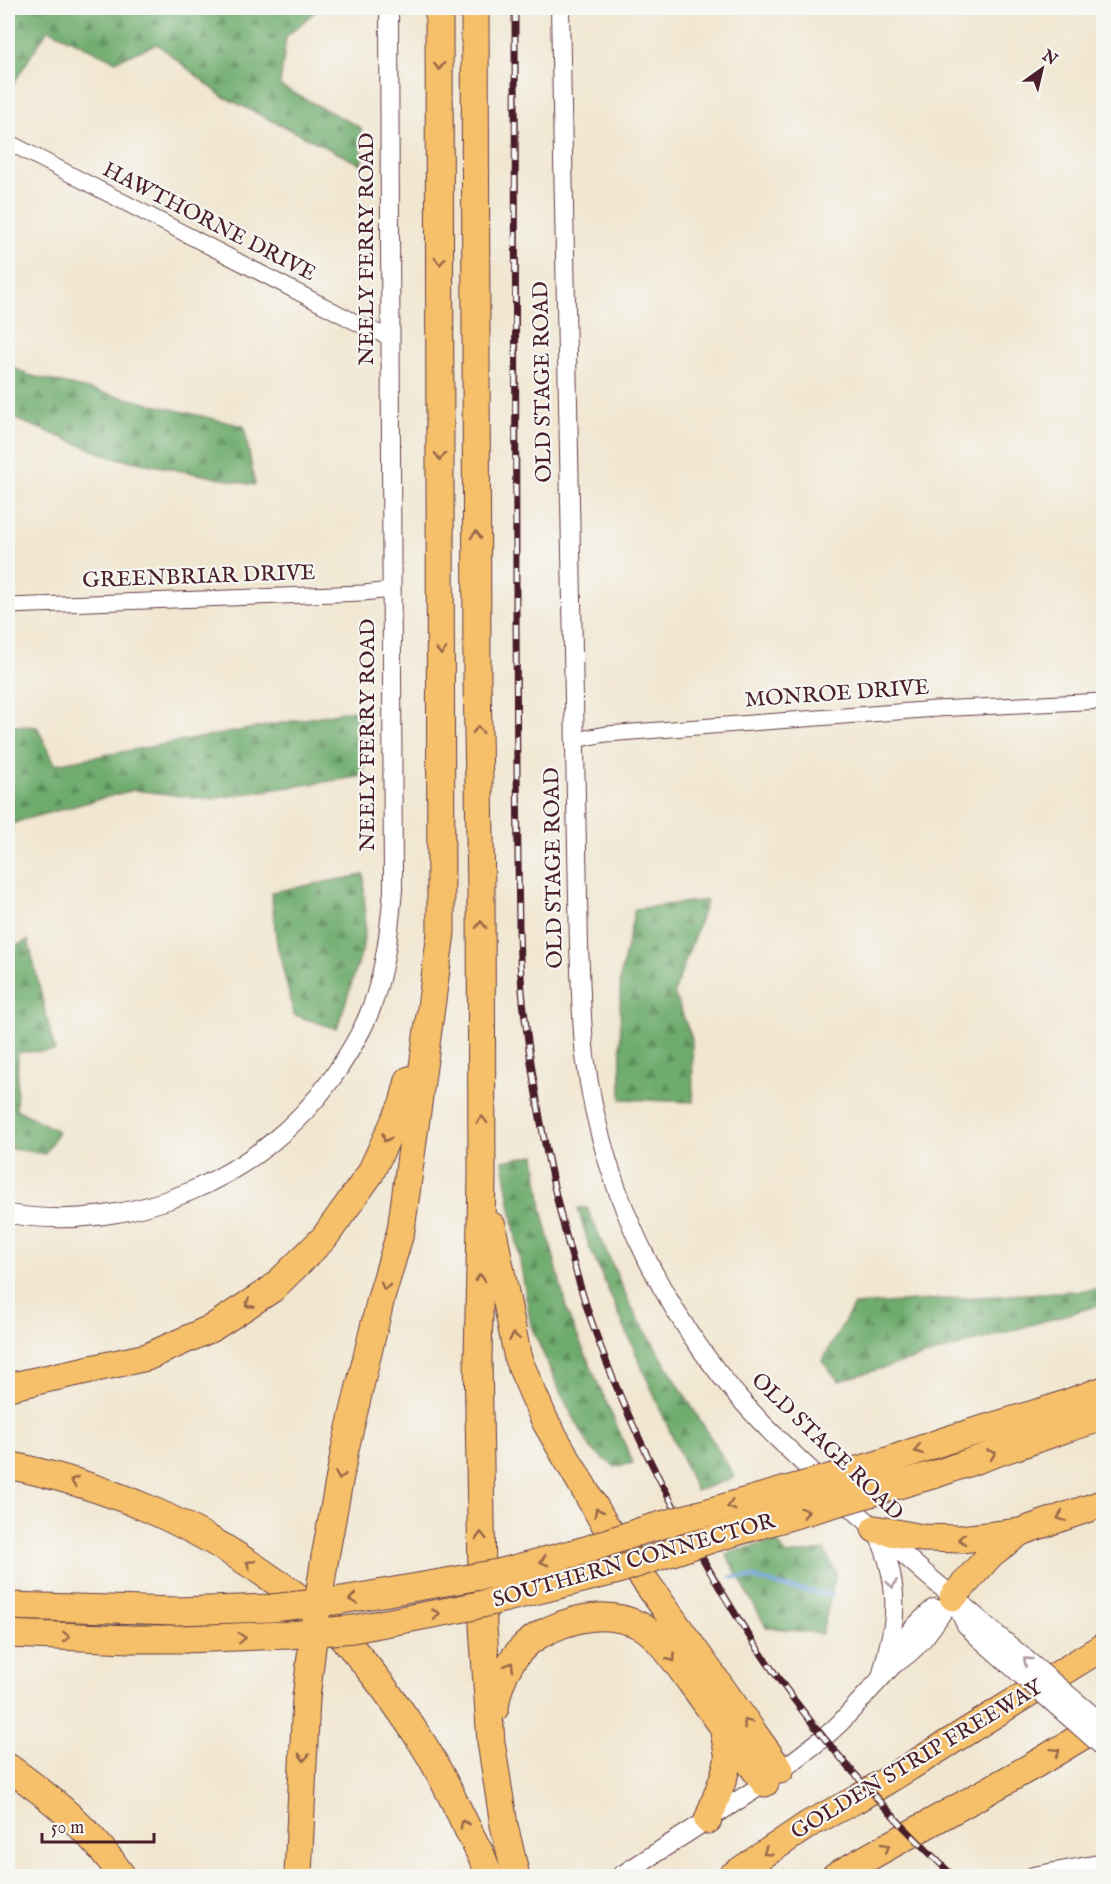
<svg xmlns="http://www.w3.org/2000/svg" width="1111" height="1884" viewBox="0 0 1111 1884" font-family="'IM FELL English',serif">
<defs>
<pattern id="forest-firs" width="22" height="20" patternUnits="userSpaceOnUse" patternTransform="scale(1.5)"><rect width="22" height="20" fill="#6eac6d"/><path d="M5 1l3.5 6h-7zM16 11l3.5 6h-7z" fill="#5c8b5a"/></pattern>
</defs>
<rect width="100%" height="100%" fill="#f6f6f2"/>
<filter id="ink" filterUnits="userSpaceOnUse"><feTurbulence type="fractalNoise" baseFrequency=".0167" numOctaves="2"/><feDisplacementMap in="SourceGraphic" scale="12" xChannelSelector="R" yChannelSelector="G"/><feConvolveMatrix kernelMatrix="1 2 1 2 8 2 1 2 1" color-interpolation-filters="sRGB"/></filter>
<filter id="wash" filterUnits="userSpaceOnUse"><feTurbulence type="fractalNoise" baseFrequency=".008" numOctaves="4" result="noise"/><feDisplacementMap in="SourceGraphic" scale="24" xChannelSelector="R" yChannelSelector="G"/><feGaussianBlur stdDeviation="1.35" result="paint"/><feColorMatrix in="noise" values="0 0 0 0 0 0 0 0 0 0 0 0 0 0 0 0 0 1.4 0 .05"/><feComposite in="paint" operator="in"/></filter>
<g filter="url(#wash)">
<rect width="100%" height="100%" fill="#f1e6d0"/>
<!-- forest -->
<g fill="url(#forest-firs)" stroke="#5c664c" stroke-width="1.5">
<polygon points="8,8 319,8 286,37 280,86 361,128 362,165 222,96 157,44 115,61 48,29 8,92"/>
<polygon points="8,365 28,375 244,426 255,485 111,457 8,416"/>
<polygon points="360,709 364,776 208,799 133,790 19,821 8,826 8,725 37,727 55,764"/>
<polygon points="364,875 365,928 362,951 337,1029 294,1015 277,944 271,892"/>
<polygon points="707,900 674,993 692,1039 693,1102 621,1099 620,978 635,909"/>
<polygon points="28,940 55,1051 18,1052 16,1109 58,1131 45,1154 8,1148 8,950"/>
<polygon points="535,1155 542,1209 568,1315 633,1463 615,1467 591,1449 561,1394 531,1326 503,1161"/>
<polygon points="578,1208 587,1208 632,1309 735,1477 696,1491 589,1246"/>
<polygon points="1103,1289 1103,1300 1096,1306 839,1381 822,1361 854,1305"/>
<polygon points="776,1540 786,1555 824,1550 836,1572 822,1634 766,1627 726,1554"/>
</g>
<g fill="none" stroke-linecap="round" stroke-linejoin="round">
<!-- stream -->
<polyline stroke="#6ca1d9" stroke-width="4.5" points="732,1577 754,1578 784,1587 832,1595"/>
</g>
</g>
<g filter="url(#ink)">
<g fill="none" stroke-linecap="round" stroke-linejoin="round">
<defs>
<g id="minor">
<polyline points="8,142 363,326 391,338"/>
<polyline points="8,606 363,593 391,590"/>
<polyline points="575,740 606,734 936,709 1104,701"/>
</g>
<g id="tertiary">
<path d="M560 8 579 947C581 983 581 1020 585 1056 603 1199 673 1337 777 1438 825 1485 876 1530 927 1575 948 1593 969 1610 989 1628"/>
<path d="M8 1214C132 1234 260 1180 333 1077 348 1055 363 1031 372 1006 386 965 389 933 393 890L389 8"/>
<path d="M877 1533C889 1556 896 1588 894 1614 893 1635 885 1658 881 1678"/>
<polyline points="955,1602 966,1625 978,1637"/>
<path d="M894 1664C900 1637 915 1626 934 1608"/>
<path d="M620 1876 765 1783 827 1735 840 1723 894 1664C920 1650 936 1621 953 1597"/>
<polyline points="1033,1876 1104,1863"/>
</g>
<g id="motorway">
<polyline points="475,8 477,679 481,890 482,1178 478,1358 483,1627 491,1742 504,1825 516,1876"/>
<polyline points="492,1226 518,1359 545,1421 604,1523 780,1770"/>
<polyline points="8,1387 147,1357 212,1328 272,1289 324,1238 370,1174 403,1103 409,1080"/>
<polyline points="1054,1408 1104,1390"/>
<polyline points="1065,1429 1104,1417"/>
<path d="M8 1465C108 1486 188 1520 272 1579 291 1592 313 1606 329 1623 363 1658 394 1700 421 1741 444 1776 462 1820 482 1857L489 1876"/>
<polyline points="875,1529 922,1538 961,1539 1020,1532 1104,1503"/>
<polyline points="325,1557 345,1449 381,1298 401,1230 441,933 439,8"/>
<polyline points="953,1597 991,1554 1019,1533"/>
<polyline points="8,1606 177,1611"/>
<polyline points="8,1634 130,1639 184,1639"/>
<path d="M495 1708C499 1674 517 1644 549 1630 578 1616 611 1611 641 1626 658 1634 680 1668 692 1684 716 1717 740 1750 765 1783"/>
<path d="M8 1767C50 1797 93 1832 122 1876"/>
<polyline points="708,1820 724,1776 729,1758 723,1727"/>
<polyline points="298,1876 306,1698"/>
<polyline points="732,1876 809,1824 855,1800 924,1758 1104,1646"/>
<polyline points="835,1876 1036,1764 1104,1723"/>
</g>
</defs>
<!-- minor casing -->
<use href="#minor" stroke="#633d44" stroke-width="17"/>
<!-- tertiary casing -->
<use href="#tertiary" stroke="#633d44" stroke-width="20"/>
<!-- motorway casing -->
<use href="#motorway" stroke="#633d44" stroke-width="29"/>
<!-- minor -->
<use href="#minor" stroke="#fff" stroke-width="15"/>
<!-- tertiary -->
<use href="#tertiary" stroke="#fff" stroke-width="18"/>
<!-- motorway -->
<use href="#motorway" stroke="#f6c06b" stroke-width="27"/>
<defs>
<path id="rail" d="M515 8C515 208 515 408 516 608 516 691 517 775 518 858 519 911 518 965 525 1018 537 1117 557 1215 588 1311 610 1377 639 1442 672 1503 699 1553 726 1602 758 1649 814 1733 881 1807 953 1876"/>
</defs>
<!-- rail casing -->
<use href="#rail" stroke="#4a1f2b" stroke-width="7"/>
<!-- rail -->
<use href="#rail" stroke="#f6f6f2" stroke-width="4.5" stroke-dasharray="14" stroke-linecap="butt"/>
<defs>
<g id="tertiary-bridge">
<polyline points="989,1628 1104,1725"/>
<polyline points="978,1637 1104,1748"/>
</g>
<g id="motorway-bridge">
<polyline points="177,1611 272,1608 342,1600 498,1573 589,1549 644,1530 879,1464 947,1440 1054,1408"/>
<polyline points="184,1639 289,1635 353,1629 470,1607 615,1571 715,1538 936,1474 1065,1429"/>
<polyline points="306,1698 315,1622 325,1557"/>
</g>
</defs>
<!-- tertiary-bridge casing -->
<use href="#tertiary-bridge" stroke="#633d44" stroke-width="20" stroke-linecap="butt"/>
<!-- motorway-bridge casing -->
<use href="#motorway-bridge" stroke="#633d44" stroke-width="29" stroke-linecap="butt"/>
<!-- tertiary-bridge -->
<use href="#tertiary-bridge" stroke="#fff" stroke-width="18"/>
<!-- motorway-bridge -->
<use href="#motorway-bridge" stroke="#f6c06b" stroke-width="27"/>
</g>
<!-- one-way arrows -->
<defs><path id="oneway-chevron" d="M-2-3.5L2.5 0L-2 3.5" fill="none" stroke-width="1.6" stroke-linecap="round" stroke-linejoin="round" transform="scale(1.5)"/></defs>
<g stroke="#976748">
<use href="#oneway-chevron" transform="translate(439 66) rotate(90)"/>
<use href="#oneway-chevron" transform="translate(440 261) rotate(90)"/>
<use href="#oneway-chevron" transform="translate(440 456) rotate(90)"/>
<use href="#oneway-chevron" transform="translate(476 535) rotate(-90)"/>
<use href="#oneway-chevron" transform="translate(441 651) rotate(90)"/>
<use href="#oneway-chevron" transform="translate(478 730) rotate(-91)"/>
<use href="#oneway-chevron" transform="translate(481 925) rotate(-90)"/>
<use href="#oneway-chevron" transform="translate(482 1120) rotate(-90)"/>
<use href="#oneway-chevron" transform="translate(386 1138) rotate(115)"/>
<use href="#oneway-chevron" transform="translate(480 1278) rotate(-89)"/>
<use href="#oneway-chevron" transform="translate(385 1286) rotate(106)"/>
<use href="#oneway-chevron" transform="translate(249 1304) rotate(147)"/>
<use href="#oneway-chevron" transform="translate(514 1337) rotate(-101)"/>
<use href="#oneway-chevron" transform="translate(918 1450) rotate(161)"/>
<use href="#oneway-chevron" transform="translate(992 1454) rotate(-19)"/>
<use href="#oneway-chevron" transform="translate(340 1476) rotate(100)"/>
<use href="#oneway-chevron" transform="translate(74 1481) rotate(-163)"/>
<use href="#oneway-chevron" transform="translate(731 1506) rotate(164)"/>
<use href="#oneway-chevron" transform="translate(598 1512) rotate(-119)"/>
<use href="#oneway-chevron" transform="translate(805 1512) rotate(-16)"/>
<use href="#oneway-chevron" transform="translate(1061 1517) rotate(160)"/>
<use href="#oneway-chevron" transform="translate(481 1536) rotate(-91)"/>
<use href="#oneway-chevron" transform="translate(962 1539) rotate(178)"/>
<use href="#oneway-chevron" transform="translate(544 1561) rotate(165)"/>
<use href="#oneway-chevron" transform="translate(250 1564) rotate(-148)"/>
<use href="#oneway-chevron" transform="translate(353 1599) rotate(171)"/>
<use href="#oneway-chevron" transform="translate(436 1614) rotate(-11)"/>
<use href="#oneway-chevron" transform="translate(66 1637) rotate(2)"/>
<use href="#oneway-chevron" transform="translate(242 1638) rotate(-2)"/>
<use href="#oneway-chevron" transform="translate(672 1658) rotate(53)"/>
<use href="#oneway-chevron" transform="translate(510 1666) rotate(-59)"/>
<use href="#oneway-chevron" transform="translate(747 1723) rotate(-125)"/>
<use href="#oneway-chevron" transform="translate(1056 1752) rotate(-32)"/>
<use href="#oneway-chevron" transform="translate(304 1757) rotate(93)"/>
<use href="#oneway-chevron" transform="translate(464 1824) rotate(-117)"/>
<use href="#oneway-chevron" transform="translate(886 1847) rotate(-30)"/>
<use href="#oneway-chevron" transform="translate(767 1852) rotate(145)"/>
</g>
<g stroke="#ae9aa0">
<use href="#oneway-chevron" transform="translate(892 1584) rotate(80)"/>
<use href="#oneway-chevron" transform="translate(1027 1661) rotate(-139)"/>
</g>
</g>
<g text-anchor="middle" dominant-baseline="central" stroke-width="4.5" stroke-linejoin="round" paint-order="stroke">
<!-- street labels -->
<g font-size="22" fill="#4a1f2b" stroke="#f6f6f2">
<text transform="translate(209 222) rotate(27)">HAWTHORNE DRIVE</text>
<text transform="translate(367 249) rotate(-90)">NEELY FERRY ROAD</text>
<text transform="translate(543 382) rotate(-91)">OLD STAGE ROAD</text>
<text transform="translate(199 577) rotate(-2)">GREENBRIAR DRIVE</text>
<text transform="translate(837 694) rotate(-4)">MONROE DRIVE</text>
<text transform="translate(368 735) rotate(-90)">NEELY FERRY ROAD</text>
<text transform="translate(554 868) rotate(-91)">OLD STAGE ROAD</text>
<text transform="translate(827 1447) rotate(44)">OLD STAGE ROAD</text>
<text transform="translate(634 1561) rotate(-16)">SOUTHERN CONNECTOR</text>
<text transform="translate(917 1760) rotate(-31)">GOLDEN STRIP FREEWAY</text>
</g>
</g>
<!-- margin -->
<rect width="1111" height="1884" fill="none" stroke="#f6f6f2" stroke-width="30"/>
<!-- north arrow -->
<g transform="translate(1042 69) rotate(34)" stroke="#f6f6f2" stroke-width="4.5" paint-order="stroke">
<path d="M0-4.5L10 22L0 15L-10 22Z" fill="#4a1f2b"/>
<text y="-9" font-size="16" font-weight="bold" text-anchor="middle" fill="#4a1f2b">N</text>
</g>
<!-- scale -->
<path d="M42 1833v9h112v-9" fill="none" stroke="#4a1f2b" stroke-width="3"/>
<text x="51" y="1833" font-size="18" fill="#4a1f2b" stroke="#f6f6f2" stroke-width="4.5" paint-order="stroke">50 m</text>
</svg>
